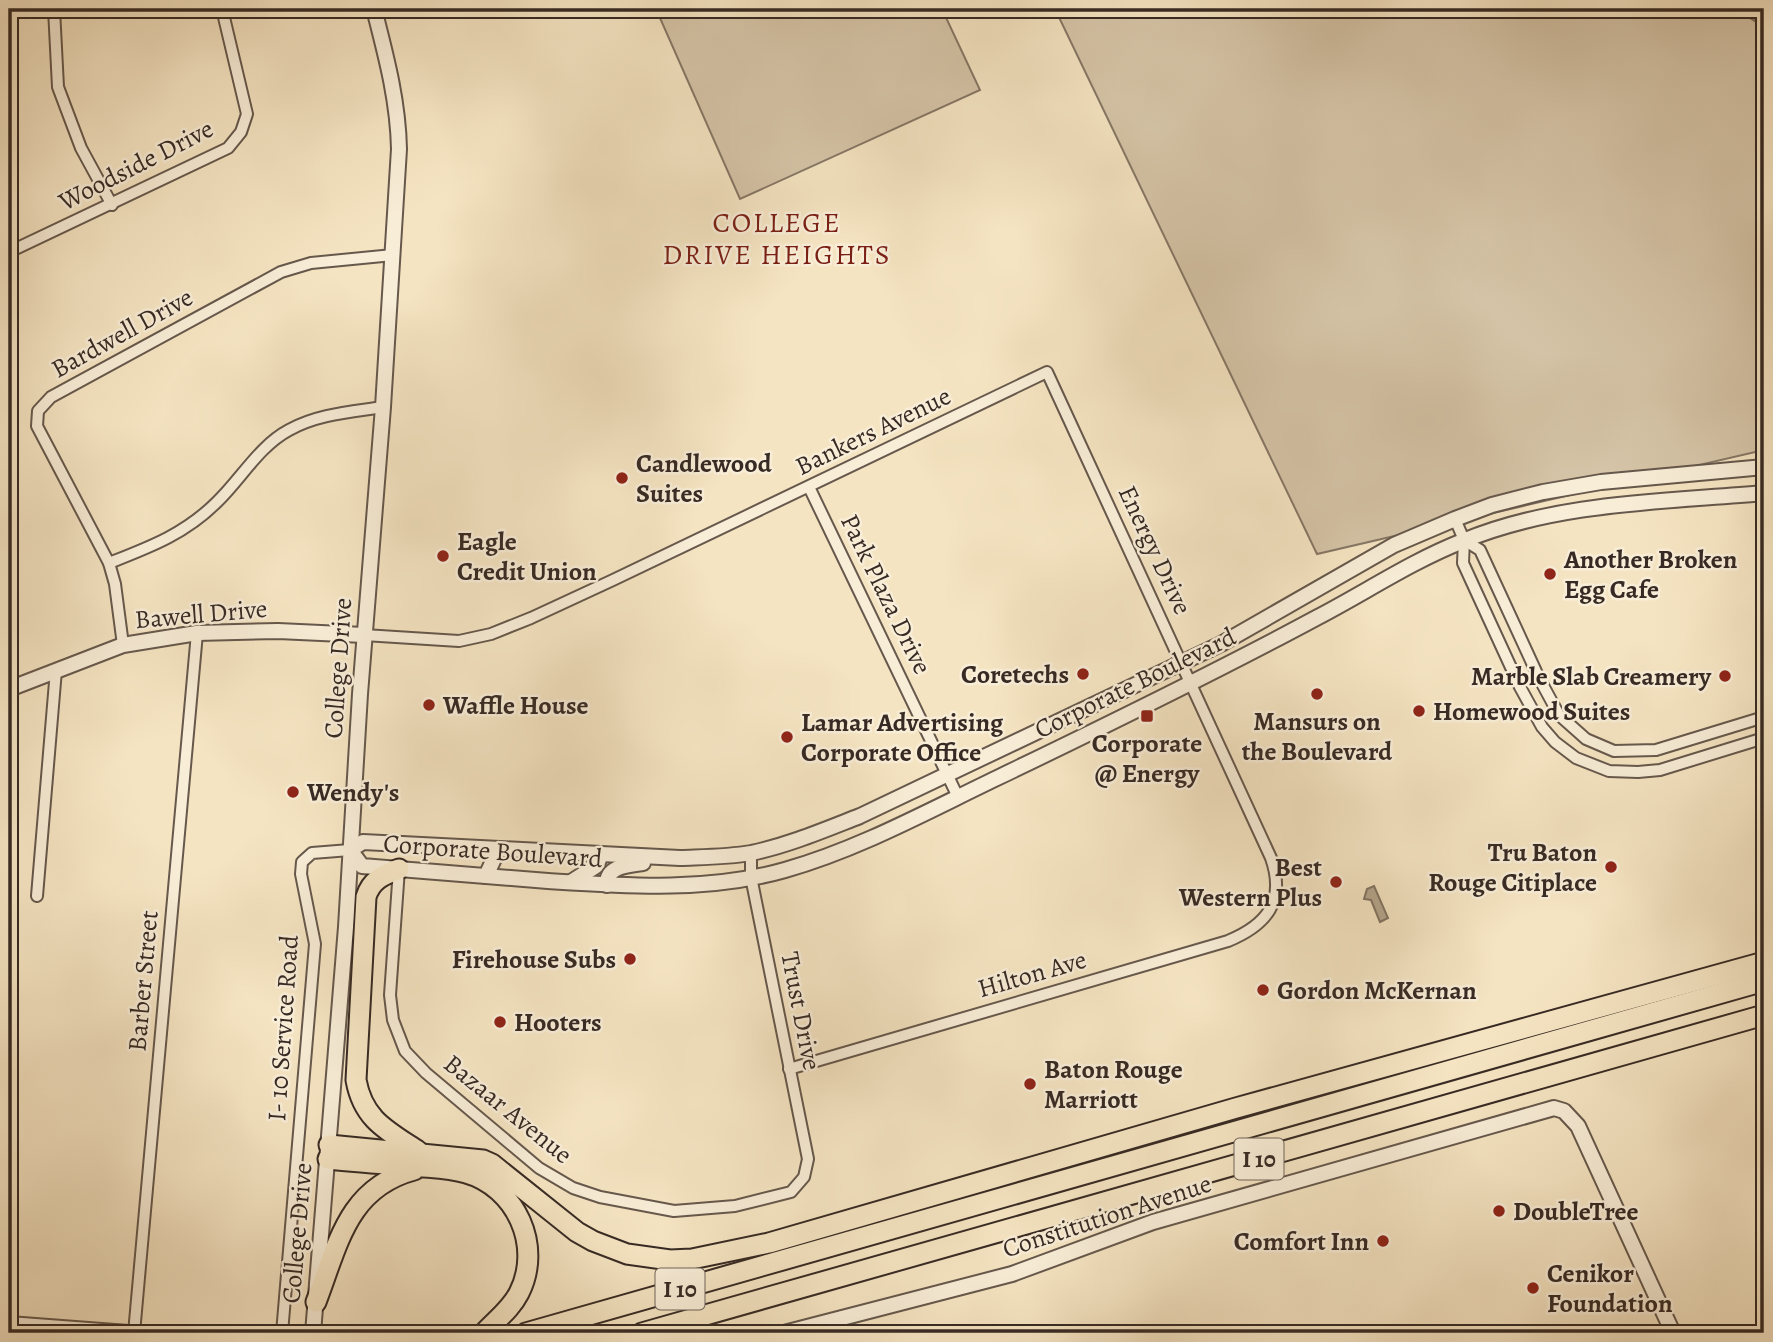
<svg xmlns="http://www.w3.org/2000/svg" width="1773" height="1342" viewBox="0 0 1773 1342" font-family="Alegreya,serif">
<rect width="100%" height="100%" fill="#f5e4c2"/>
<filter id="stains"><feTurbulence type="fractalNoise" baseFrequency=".00286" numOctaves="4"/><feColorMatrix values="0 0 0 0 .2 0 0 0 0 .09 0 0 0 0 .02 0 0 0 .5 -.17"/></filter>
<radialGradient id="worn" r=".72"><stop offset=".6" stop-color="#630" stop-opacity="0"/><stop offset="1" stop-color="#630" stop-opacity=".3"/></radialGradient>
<!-- green -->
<g fill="#d5c4a7" stroke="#867766" stroke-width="2">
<polygon points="656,9 942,9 980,90 740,199"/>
<polygon points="1055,9 1764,9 1764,450 1317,554"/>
</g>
<!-- water -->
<polygon fill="#b4a58c" stroke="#827462" stroke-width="2" points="1374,886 1388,918 1380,922 1371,900 1364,899 1367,889"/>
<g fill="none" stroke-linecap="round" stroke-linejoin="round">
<!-- stream -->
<polyline stroke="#827462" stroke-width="3.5" points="1737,9 1764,26"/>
<defs>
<g id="minor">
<polyline points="54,9 58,87 81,148 112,205"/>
<polyline points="9,252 228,148 241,132 247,114 222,9"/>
<polyline points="809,487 958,797"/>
<polyline points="1455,519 1464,540 1463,563 1520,687 1542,727 1555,742 1576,758 1609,771 1638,772 1660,770 1764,738"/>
<polyline points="1464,540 1480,550 1539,678 1559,715 1586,739 1614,751 1656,750 1764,717"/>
<path d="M109 563C150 547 185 534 217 502 241 479 259 446 289 430 318 414 351 412 383 407"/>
<path d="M364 635 459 641 491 634 531 618 613 580 1047 372 1271 858C1286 901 1267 925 1228 941L789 1069"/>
<polyline points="123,645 115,584 109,563 37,426 38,411 51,397 281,272 311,263 393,255"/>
<polyline points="399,869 390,995 393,1020 405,1051 426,1073 539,1168 573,1188 600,1197 674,1211 735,1206 791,1192 804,1177 808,1159 751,877 751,853"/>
<polyline points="37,896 56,670"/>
<polyline points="9,1322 155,1333"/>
<polyline points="134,1333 197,633"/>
<polyline points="282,1333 315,944 301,874 302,862 312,853 350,850"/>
</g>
<g id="tertiary">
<polyline points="9,689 123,645 197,633 278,631 364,635"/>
<path d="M350 850 362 866C424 871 486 876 548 881 627 886 708 892 785 870 859 849 928 811 997 778 1105 726 1212 674 1318 617 1366 592 1412 561 1463 541 1557 502 1664 502 1764 493"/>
<path d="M350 850 363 842 680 858C704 857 728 857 751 853 789 845 824 830 860 816L1221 644 1394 545 1455 519 1492 505 1543 492 1601 482 1764 467"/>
<polyline points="486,876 498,850"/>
<polyline points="571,882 596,866 601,855"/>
<path d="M607 885C606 866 628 865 643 863"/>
<path d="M313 1333 346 927 360 694 383 407 399 149C398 100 386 56 374 9"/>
<polyline points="784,1333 1012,1274 1153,1222 1554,1108 1564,1111 1578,1126 1673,1333"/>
</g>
<g id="motorway">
<path d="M399 869C383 875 371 880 366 897L356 1080C363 1119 386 1130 418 1151"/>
<polyline points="329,1145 483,1160 492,1164 577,1232 593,1241 627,1254 670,1260 692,1259 769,1243 1236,1108 1764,962"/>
<path d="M328 1159C356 1162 385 1164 413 1166 431 1168 449 1168 466 1173 516 1187 543 1246 519 1293 511 1309 496 1320 484 1333"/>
<path d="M316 1302C338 1245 347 1188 414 1170"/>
<polyline points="526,1333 1764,981"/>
<polyline points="642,1333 1764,1015"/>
</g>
</defs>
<!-- minor casing -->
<use href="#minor" stroke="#66584c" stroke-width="14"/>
<!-- tertiary casing -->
<use href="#tertiary" stroke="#66584c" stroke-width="18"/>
<!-- motorway casing -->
<use href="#motorway" stroke="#372a24" stroke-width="23"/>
<!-- minor -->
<use href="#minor" stroke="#f8edd7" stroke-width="10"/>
<!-- tertiary -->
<use href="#tertiary" stroke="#f8edd7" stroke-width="14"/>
<!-- motorway -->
<use href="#motorway" stroke="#f5e4c2" stroke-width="19"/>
</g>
<!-- markers -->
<g fill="#8f2418" stroke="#f8edd7" stroke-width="2.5">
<circle cx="622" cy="478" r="7"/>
<circle cx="443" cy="556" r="7"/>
<circle cx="1550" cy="574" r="7"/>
<circle cx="1083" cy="674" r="7"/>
<circle cx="1725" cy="676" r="7"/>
<circle cx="1317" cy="694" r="7"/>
<circle cx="429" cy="705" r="7"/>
<circle cx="1419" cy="711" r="7"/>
<rect x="1140" y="709" width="14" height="14" rx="3.5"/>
<circle cx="787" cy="737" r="7"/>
<circle cx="293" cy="792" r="7"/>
<circle cx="1611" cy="867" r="7"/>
<circle cx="1336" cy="882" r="7"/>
<circle cx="630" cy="959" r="7"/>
<circle cx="1263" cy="990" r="7"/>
<circle cx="500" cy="1022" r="7"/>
<circle cx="1030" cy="1084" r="7"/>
<circle cx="1499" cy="1211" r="7"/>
<circle cx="1383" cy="1241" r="7"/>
<circle cx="1533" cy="1288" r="7"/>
</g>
<g text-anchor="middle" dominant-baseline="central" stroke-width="5" stroke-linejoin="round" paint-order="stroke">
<!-- shield labels -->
<g fill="#f8edd7" stroke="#71645a" stroke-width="2">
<rect x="1234.5" y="1138.5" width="49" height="41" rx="5"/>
<rect x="655.5" y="1268.5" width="49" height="41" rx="5"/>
</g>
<g font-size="24" font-weight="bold" fill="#372a24">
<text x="1259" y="1159">I 10</text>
<text x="680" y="1289">I 10</text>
</g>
<!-- street labels -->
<g font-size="26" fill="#372a24" stroke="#f8edd7">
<text transform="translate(136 165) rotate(-27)">Woodside Drive</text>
<text transform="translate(122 333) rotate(-29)">Bardwell Drive</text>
<text transform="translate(873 431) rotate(-26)">Bankers Avenue</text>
<text transform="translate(1155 550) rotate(65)">Energy Drive</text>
<text transform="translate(886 594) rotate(64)">Park Plaza Drive</text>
<text transform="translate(201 614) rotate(-5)">Bawell Drive</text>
<text transform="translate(338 668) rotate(-86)">College Drive</text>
<text transform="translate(1135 683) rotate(-26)">Corporate Boulevard</text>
<text transform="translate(493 851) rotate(4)">Corporate Boulevard</text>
<text transform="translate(1032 974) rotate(-16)">Hilton Ave</text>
<text transform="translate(143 981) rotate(-85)">Barber Street</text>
<text transform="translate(801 1011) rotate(79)">Trust Drive</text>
<text transform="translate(283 1028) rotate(-86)">I- 10 Service Road</text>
<text transform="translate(508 1109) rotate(39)">Bazaar Avenue</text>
<text transform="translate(1107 1216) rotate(-18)">Constitution Avenue</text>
<text transform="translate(297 1233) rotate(-85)">College Drive</text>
</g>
<!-- poi labels -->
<g font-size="26" font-weight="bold" fill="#372a24" stroke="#f8edd7" text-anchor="start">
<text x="636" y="463">Candlewood<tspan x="636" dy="30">Suites</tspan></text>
<text x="457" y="541">Eagle<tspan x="457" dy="30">Credit Union</tspan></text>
<text x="1564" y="559">Another Broken<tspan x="1564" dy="30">Egg Cafe</tspan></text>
<text x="1069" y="674" text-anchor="end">Coretechs</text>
<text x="1711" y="676" text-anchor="end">Marble Slab Creamery</text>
<text x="443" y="705">Waffle House</text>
<text x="1433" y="711">Homewood Suites</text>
<text x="1317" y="721" text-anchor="middle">Mansurs on<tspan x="1317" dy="30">the Boulevard</tspan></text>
<text x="801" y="722">Lamar Advertising<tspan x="801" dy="30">Corporate Office</tspan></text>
<text x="1147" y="743" text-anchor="middle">Corporate<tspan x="1147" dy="30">@ Energy</tspan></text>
<text x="307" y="792">Wendy's</text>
<text x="1597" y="852" text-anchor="end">Tru Baton<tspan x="1597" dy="30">Rouge Citiplace</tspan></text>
<text x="1322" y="867" text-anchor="end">Best<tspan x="1322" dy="30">Western Plus</tspan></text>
<text x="616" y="959" text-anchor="end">Firehouse Subs</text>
<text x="1277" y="990">Gordon McKernan</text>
<text x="514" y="1022">Hooters</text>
<text x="1044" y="1069">Baton Rouge<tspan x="1044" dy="30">Marriott</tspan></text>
<text x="1513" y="1211">DoubleTree</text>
<text x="1369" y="1241" text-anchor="end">Comfort Inn</text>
<text x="1547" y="1273">Cenikor<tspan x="1547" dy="30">Foundation</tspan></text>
</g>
<!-- neighbourhood labels -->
<g font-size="28" letter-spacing="2" fill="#7a1f14" stroke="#f8edd7">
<text x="777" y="223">COLLEGE<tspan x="777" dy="32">DRIVE HEIGHTS</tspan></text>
</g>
</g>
<!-- margin -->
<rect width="1773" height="1342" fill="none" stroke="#f5e4c2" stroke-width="35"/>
<rect x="10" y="10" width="1752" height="1321" fill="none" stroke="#372a24" stroke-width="3.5"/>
<rect x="18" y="18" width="1738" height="1307" fill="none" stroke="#372a24" stroke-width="2"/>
<rect width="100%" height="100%" filter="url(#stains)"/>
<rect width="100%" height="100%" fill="url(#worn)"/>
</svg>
